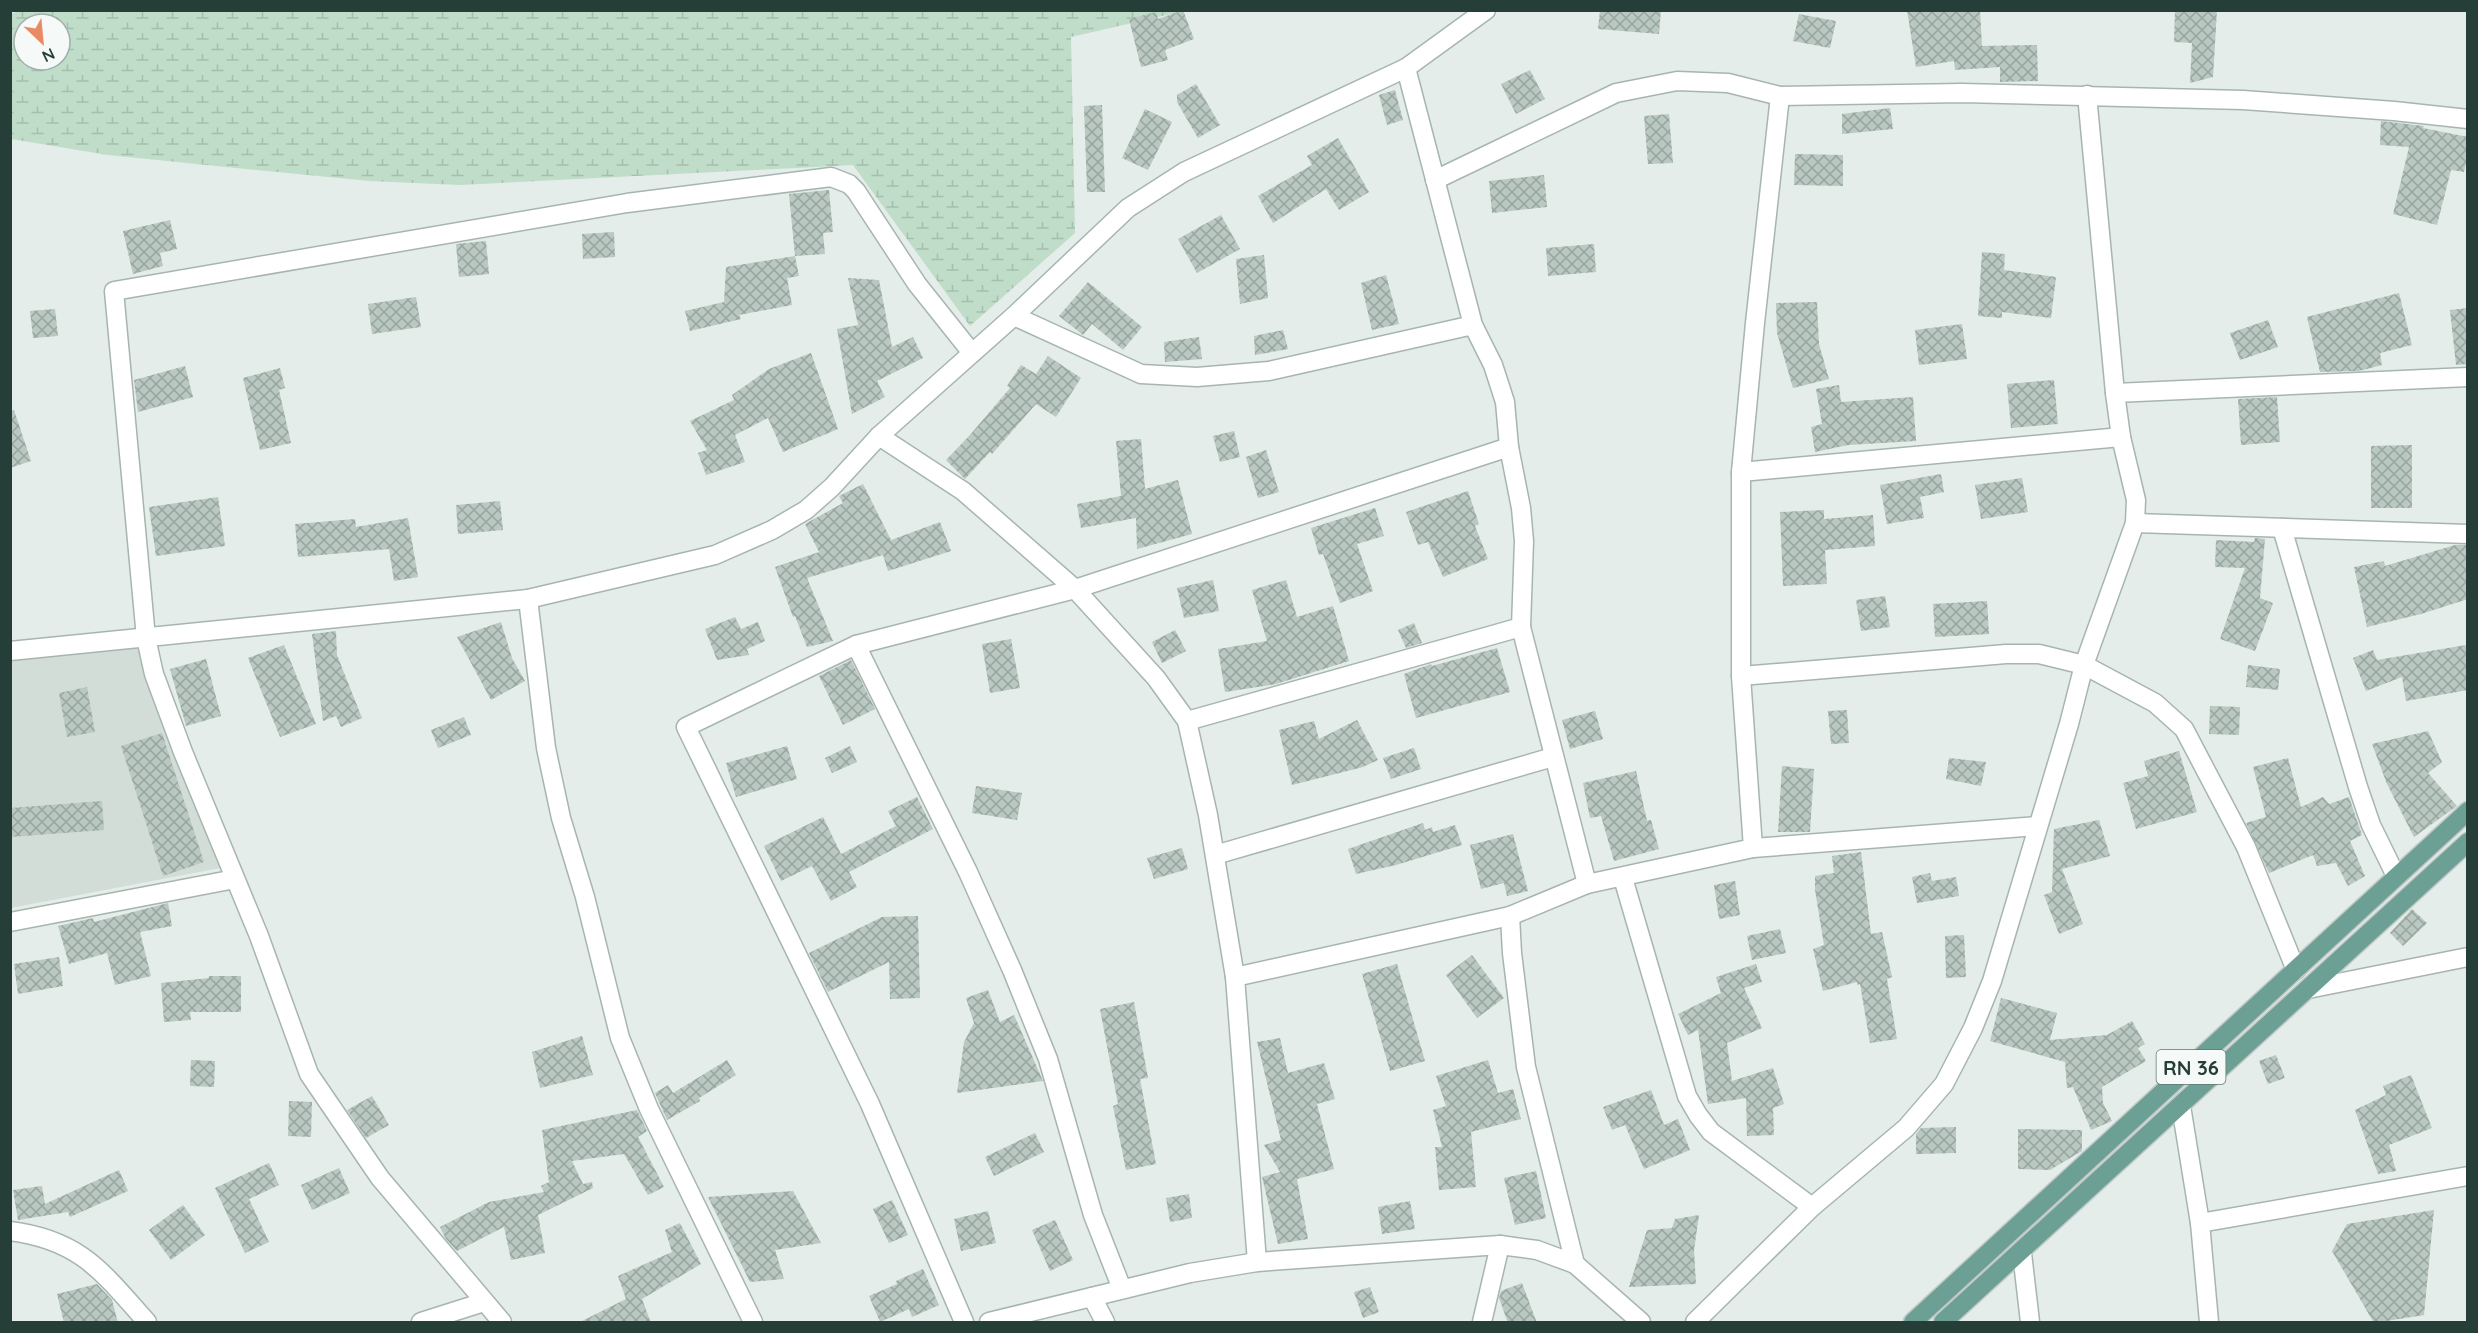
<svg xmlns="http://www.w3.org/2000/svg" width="2478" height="1333" viewBox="0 0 2478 1333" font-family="Quicksand,sans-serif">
<defs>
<pattern id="wetland-marsh" width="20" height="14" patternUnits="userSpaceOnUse" patternTransform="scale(1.5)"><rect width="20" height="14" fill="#bfddc8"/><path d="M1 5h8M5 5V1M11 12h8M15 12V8" fill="none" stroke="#a4bfad"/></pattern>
<pattern id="building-cross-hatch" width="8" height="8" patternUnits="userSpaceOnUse" patternTransform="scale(1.5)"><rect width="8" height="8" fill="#bac8c2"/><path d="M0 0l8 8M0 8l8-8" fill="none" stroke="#97a49f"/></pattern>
</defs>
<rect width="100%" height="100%" fill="#e4ede9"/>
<!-- built -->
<polygon fill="#d3ddd8" points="136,644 220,868 11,908 11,658"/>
<!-- wetland -->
<path fill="url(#wetland-marsh)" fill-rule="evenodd" d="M23 10 1184 11 1071 37 1075 233 970 326 853 165 460 185 370 181 267 171 108 155 11 139 10 14ZM24 24H60V60H24Z"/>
<!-- building -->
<g fill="url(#building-cross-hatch)">
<polygon points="1183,10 1194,39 1165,50 1168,60 1141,67 1129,19 1156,12 1158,19"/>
<polygon points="1600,10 1661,10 1659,34 1598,29"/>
<polygon points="1907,10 1980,10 1982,46 2037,45 2038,81 2000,82 2000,67 1955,70 1954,61 1916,67"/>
<polygon points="2175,10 2217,10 2213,77 2190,83 2192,43 2174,42"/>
<polygon points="1799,14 1836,21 1830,48 1793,41"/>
<polygon points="1530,70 1545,99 1516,114 1501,84"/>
<polygon points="1196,84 1220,125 1198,138 1177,102 1177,95"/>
<polygon points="1395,90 1403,120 1387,125 1379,95"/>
<polygon points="1102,105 1105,192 1087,192 1084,106"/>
<polygon points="1890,108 1893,129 1842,134 1842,114"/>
<polygon points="1145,109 1172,122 1148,170 1122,158"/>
<polygon points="1669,114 1673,163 1648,164 1644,116"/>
<polygon points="2381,121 2424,126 2423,128 2468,137 2468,155 2464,172 2451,170 2437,225 2393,214 2409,147 2380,145"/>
<polygon points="1338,138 1369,192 1339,210 1326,189 1273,223 1258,196 1312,165 1307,156"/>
<polygon points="1795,154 1843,155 1843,186 1794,185"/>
<polygon points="1544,175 1547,207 1492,213 1489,181"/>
<polygon points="829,190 833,232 823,233 825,254 795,256 789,194"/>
<polygon points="1221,215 1240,249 1197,273 1178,239"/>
<polygon points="170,220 177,249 160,253 163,266 133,274 123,231"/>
<polygon points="614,232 615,257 583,259 582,234"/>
<polygon points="486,241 489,274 459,277 456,244"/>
<polygon points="1594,244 1596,272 1548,276 1546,248"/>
<polygon points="1982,252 2005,254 2004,270 2056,277 2051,318 2002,312 2002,318 1978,316"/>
<polygon points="1264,255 1268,298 1240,304 1236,259"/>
<polygon points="795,256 799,276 787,278 792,305 739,315 741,319 690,331 685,311 724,302 726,267"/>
<polygon points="1386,275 1399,324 1372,330 1361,283"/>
<polygon points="848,278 879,280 892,347 913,337 923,358 877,381 885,397 852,414 837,329 858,325"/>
<polygon points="1088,282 1142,327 1123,350 1092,324 1083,335 1059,316"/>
<polygon points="2399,293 2412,345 2380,353 2382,365 2359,371 2320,372 2307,317"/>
<polygon points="416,297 421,327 372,334 368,304"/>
<polygon points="1817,302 1819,344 1829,379 1793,388 1777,333 1776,303"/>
<polygon points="2468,308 2468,364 2456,365 2450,310"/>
<polygon points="55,309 58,336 33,338 30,311"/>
<polygon points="2268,320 2278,347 2240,360 2230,333"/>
<polygon points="1962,324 1967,359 1919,365 1915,330"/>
<polygon points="1283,330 1288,349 1255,355 1254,336"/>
<polygon points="1199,337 1202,359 1165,362 1164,342"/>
<polygon points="811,353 838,429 783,452 768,418 735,435 745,462 706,475 698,453 707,450 690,421 734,400 732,395 769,369"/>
<polygon points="1048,356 1081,378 1056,417 1036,404 992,454 990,452 965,479 946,460 970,435 1010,388 1007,386 1021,365 1036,374"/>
<polygon points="185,366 193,397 138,412 134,380"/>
<polygon points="280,368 285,388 279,390 291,443 260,450 243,378"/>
<polygon points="2054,380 2058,424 2011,428 2007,384"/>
<polygon points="1839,385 1841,402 1913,397 1916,441 1848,445 1815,452 1811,427 1822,424 1816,389"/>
<polygon points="2277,397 2280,442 2241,445 2238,399"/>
<polygon points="14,410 31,461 10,468 10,411"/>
<polygon points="1234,431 1240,457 1220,462 1213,436"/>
<polygon points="1141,439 1145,489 1178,480 1192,534 1137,549 1136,518 1081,528 1077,504 1121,496 1116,441"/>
<polygon points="2412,445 2412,508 2371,508 2371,446"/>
<polygon points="1266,450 1279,492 1258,498 1246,457"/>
<polygon points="1941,474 1944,492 1920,497 1924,518 1887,524 1880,485"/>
<polygon points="2022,478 2028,512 1981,519 1975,485"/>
<polygon points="863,484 891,540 940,522 951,551 888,571 883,555 807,578 833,641 807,647 795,616 793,617 775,567 819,552 805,524 843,503 839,496"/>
<polygon points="1468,491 1479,524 1475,526 1488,559 1443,577 1428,542 1418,545 1406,512"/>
<polygon points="218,497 225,546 156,556 149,507"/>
<polygon points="500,501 503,530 458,534 456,505"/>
<polygon points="1375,508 1384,536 1357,544 1373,591 1340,603 1323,554 1319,555 1311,528"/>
<polygon points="1824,510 1824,519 1873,515 1875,546 1825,550 1827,584 1783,586 1780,512"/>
<polygon points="408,518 418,577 394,581 389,549 298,557 295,524 355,519 356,527"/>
<polygon points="2255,538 2265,539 2260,598 2273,603 2255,651 2220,639 2245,568 2215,567 2216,540 2254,542"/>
<polygon points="2455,545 2468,545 2468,599 2421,614 2367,627 2354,567 2384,561 2385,566"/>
<polygon points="1213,580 1219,611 1184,618 1177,588"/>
<polygon points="1286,580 1297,617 1333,606 1349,661 1276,684 1225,692 1218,649 1267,641 1252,590"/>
<polygon points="1885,596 1890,627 1861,631 1856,600"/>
<polygon points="1987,601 1989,634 1935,637 1933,604"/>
<polygon points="735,617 741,629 758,622 765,641 747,649 749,655 717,660 705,629"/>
<polygon points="501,622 512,658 525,681 491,700 457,637"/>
<polygon points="1414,623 1422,643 1406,648 1398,630"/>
<polygon points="1175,630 1186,651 1162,663 1152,642"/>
<polygon points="336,631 337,655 362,718 341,727 336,716 323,721 312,634"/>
<polygon points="1011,639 1020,688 990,693 982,644"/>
<polygon points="284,645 316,724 280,737 248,658"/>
<polygon points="2466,645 2468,690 2406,701 2402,677 2366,691 2353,658 2373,650 2377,660"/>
<polygon points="1497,648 1510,692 1416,718 1404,674 1431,664 1432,666"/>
<polygon points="206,659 221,716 186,726 170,669"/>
<polygon points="851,660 875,709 843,725 819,676"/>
<polygon points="2248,665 2280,669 2278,690 2246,687"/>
<polygon points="87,687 95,732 67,737 59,693"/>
<polygon points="2210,706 2240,707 2239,735 2209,734"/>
<polygon points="1847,710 1849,743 1831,744 1828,711"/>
<polygon points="1595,711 1603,739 1570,749 1562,720"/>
<polygon points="464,717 471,735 438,748 431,730"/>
<polygon points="1357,720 1378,760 1363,767 1292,785 1279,730 1314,721 1319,739"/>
<polygon points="2428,731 2442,762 2428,773 2457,806 2414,837 2387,784 2372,744"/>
<polygon points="162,733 204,862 163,876 121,746"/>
<polygon points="787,746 797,779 736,797 726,763"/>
<polygon points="850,746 857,762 832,773 825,758"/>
<polygon points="1414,748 1421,769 1391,779 1383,758"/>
<polygon points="2179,751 2197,812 2136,829 2123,783 2148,776 2144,761"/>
<polygon points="1949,758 1986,762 1981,786 1946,779"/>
<polygon points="2288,758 2301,807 2323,797 2329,804 2349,797 2362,835 2350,841 2365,876 2348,886 2336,863 2317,866 2313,855 2269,873 2246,823 2266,817 2253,767"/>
<polygon points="1782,766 1814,769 1810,832 1778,832"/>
<polygon points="1636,771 1647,821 1651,820 1659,849 1614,861 1601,816 1590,818 1583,783"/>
<polygon points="976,786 1022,793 1017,820 972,813"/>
<polygon points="917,797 933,829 849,872 857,887 831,901 812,866 781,881 764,846 823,817 841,854 896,826 888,811"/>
<polygon points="102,801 104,830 10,837 10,808"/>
<polygon points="2099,820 2110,856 2062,869 2083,924 2059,934 2044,895 2052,892 2054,829"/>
<polygon points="1423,823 1425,830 1432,827 1433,832 1455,825 1462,845 1396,865 1356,874 1348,849"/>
<polygon points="1513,834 1528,891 1507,896 1504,883 1481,889 1470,845"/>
<polygon points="1182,848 1188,869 1154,879 1147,858"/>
<polygon points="1861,852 1871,934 1882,932 1892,977 1887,979 1897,1039 1870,1043 1860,984 1857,985 1857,982 1823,991 1813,949 1824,945 1815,890 1815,876 1834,873 1832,856"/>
<polygon points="1930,873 1932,881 1956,877 1959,896 1917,903 1912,877"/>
<polygon points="1735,881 1740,915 1719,919 1714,885"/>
<polygon points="168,903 172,926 140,932 151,976 115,985 107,953 69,964 58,926 93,918 94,922"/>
<polygon points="2412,909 2427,923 2403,946 2390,933"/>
<polygon points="918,916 920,998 890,999 889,962 828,992 809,953 882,917"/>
<polygon points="1780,929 1786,953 1752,960 1747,936"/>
<polygon points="1964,935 1966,977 1946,978 1945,936"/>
<polygon points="1472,955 1504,998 1477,1018 1446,975"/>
<polygon points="59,957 63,986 18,994 14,964"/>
<polygon points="1397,964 1425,1061 1390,1071 1362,974"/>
<polygon points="1756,964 1762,982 1744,988 1762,1028 1727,1043 1732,1081 1773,1068 1784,1104 1773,1108 1774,1135 1747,1136 1746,1098 1708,1104 1698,1030 1688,1035 1678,1014 1721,993 1716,977"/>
<polygon points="209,976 241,976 241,1012 190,1012 191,1020 164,1022 161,983 209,978"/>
<polygon points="988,990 1000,1022 1014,1015 1043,1081 957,1093 964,1042 974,1023 966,998"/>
<polygon points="2001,998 2057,1013 2050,1040 2107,1035 2132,1021 2145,1044 2138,1048 2146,1061 2102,1087 2103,1103 2112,1121 2091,1130 2073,1087 2067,1088 2065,1062 1990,1041"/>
<polygon points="1134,1002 1148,1078 1140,1079 1156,1164 1126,1170 1113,1106 1118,1104 1100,1009"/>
<polygon points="582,1036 593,1075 540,1088 532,1052"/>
<polygon points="1280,1038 1288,1073 1324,1063 1335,1099 1317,1104 1334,1169 1297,1179 1308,1239 1278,1244 1262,1177 1280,1172 1264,1145 1281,1140 1257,1042"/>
<polygon points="2276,1055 2285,1078 2268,1084 2259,1061"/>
<polygon points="191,1060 215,1061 214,1087 190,1086"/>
<polygon points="727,1060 736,1075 699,1098 700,1101 667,1120 655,1093 668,1085 673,1093"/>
<polygon points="1488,1060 1498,1093 1513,1089 1521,1119 1471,1132 1476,1187 1439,1190 1435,1147 1442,1147 1433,1110 1446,1106 1436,1076"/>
<polygon points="2411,1075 2432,1128 2389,1145 2396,1171 2378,1174 2355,1110 2386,1095 2383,1086"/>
<polygon points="1651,1090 1664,1125 1678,1119 1690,1150 1644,1169 1625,1125 1612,1130 1603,1107"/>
<polygon points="372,1096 389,1125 366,1138 347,1110"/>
<polygon points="289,1101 312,1102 311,1137 288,1136"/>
<polygon points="637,1110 647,1131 638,1137 664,1187 648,1195 624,1154 572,1161 583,1184 592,1182 593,1188 538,1215 545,1253 511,1260 504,1227 457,1251 446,1239 440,1227 489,1202 544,1192 541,1186 549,1182 542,1130"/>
<polygon points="1956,1127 1956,1153 1916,1154 1916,1134 1921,1128"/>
<polygon points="2018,1129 2082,1130 2082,1151 2050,1170 2018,1169"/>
<polygon points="1035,1133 1044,1152 994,1176 985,1157"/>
<polygon points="269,1163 279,1185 249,1199 269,1242 245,1253 215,1188"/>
<polygon points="339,1168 350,1193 312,1210 301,1185"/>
<polygon points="119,1170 128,1191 70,1217 68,1212 18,1220 13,1190 42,1186 45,1204"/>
<polygon points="1536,1171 1546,1218 1515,1225 1504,1178"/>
<polygon points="793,1191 821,1243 775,1250 784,1279 750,1282 708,1197"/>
<polygon points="1189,1194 1192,1218 1170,1222 1166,1198"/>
<polygon points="892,1200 908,1235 889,1243 873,1209"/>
<polygon points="1410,1201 1415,1229 1382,1234 1378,1207"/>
<polygon points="183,1205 205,1235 171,1260 149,1230"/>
<polygon points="2434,1210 2424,1315 2374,1323 2332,1251 2347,1224"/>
<polygon points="988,1211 996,1243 961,1251 954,1219"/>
<polygon points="1699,1215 1694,1250 1696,1284 1629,1287 1647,1230 1672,1228 1675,1219"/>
<polygon points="1055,1220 1073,1260 1050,1271 1032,1230"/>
<polygon points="680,1223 701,1264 642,1299 651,1323 578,1323 626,1299 618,1276 672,1252 665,1230"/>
<polygon points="923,1269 939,1305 912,1317 909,1309 880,1322 869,1296 897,1284 896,1281"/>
<polygon points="1522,1283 1537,1323 1508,1323 1499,1298 1501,1291"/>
<polygon points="97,1284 112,1300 118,1323 64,1323 57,1294"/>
<polygon points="1370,1287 1379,1312 1363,1318 1354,1292"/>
</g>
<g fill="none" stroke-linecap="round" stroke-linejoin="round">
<defs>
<g id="minor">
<polyline points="1406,68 1473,325 1493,365 1505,402 1509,447 1521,508 1524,541 1521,627 1587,884"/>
<polyline points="1435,180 1616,93 1677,81 1728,83 1780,96 1962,93 2243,100 2394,111 2468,119"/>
<polyline points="1014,316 1141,374 1197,377 1269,371 1473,325"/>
<polyline points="2115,393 2468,377"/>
<polyline points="879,436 963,491 1075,589 1156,678 1187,721 1208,815 1235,977 1257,1262"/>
<polyline points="1741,472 2121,437"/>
<polyline points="2135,523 2468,534"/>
<polyline points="2282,528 2358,787 2371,825 2396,876"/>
<polyline points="528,599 546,748 561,818 585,897 620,1038 649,1109 753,1322"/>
<polyline points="856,645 968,872 1012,970 1048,1059 1093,1215 1122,1289"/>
<polyline points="10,651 528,599 715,555 772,530 806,510 832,487 879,436 1014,316 1128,208 1184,172 1406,68 1486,10"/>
<polyline points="1741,676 2006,654 2039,654 2084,665 2155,703 2184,729 2246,847 2296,970"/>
<polyline points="1187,721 1521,627"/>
<polyline points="1753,848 1741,676 1741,472 1755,323 1780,96"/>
<polyline points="1215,855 1553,757"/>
<polyline points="1623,878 1687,1096 1698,1115 1711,1132 1812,1207"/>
<polyline points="1510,916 1512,953 1526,1067 1575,1264"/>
<polyline points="10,922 235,879"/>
<polyline points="1235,977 1510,916 1587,884 1753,848 2037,826"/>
<polyline points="2308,989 2468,957"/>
<polyline points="2181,1106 2200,1223 2209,1322"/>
<polyline points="2200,1223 2468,1176"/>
<path d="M10 1231C81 1240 103 1273 147 1322"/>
<polyline points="2022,1253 2030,1322"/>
<polyline points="1092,1297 1105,1322"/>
<polyline points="421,1322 484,1302"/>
<polyline points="502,1322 380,1178 309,1074 259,936 183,752 154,674 146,638 114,291 627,203 831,177 849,184 856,191 917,284 972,353"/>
<polyline points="964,1322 870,1104 686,727 856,645 1075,589 1509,447"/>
<polyline points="989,1322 1190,1273 1257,1262 1500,1245 1537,1250 1575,1264 1641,1322"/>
<polyline points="1482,1322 1500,1245"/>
<polyline points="1695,1322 1812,1207 1906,1128 1944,1084 1973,1028 1992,981 2069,724 2084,665 2135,523 2136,500 2121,437 2115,393 2087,95"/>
</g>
<g id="major">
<polyline points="1913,1322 2468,811"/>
<polyline points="1943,1322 2468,842"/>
</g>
</defs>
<!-- minor casing -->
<use href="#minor" stroke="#a7b5b0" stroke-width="21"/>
<!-- major casing -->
<use href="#major" stroke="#c2c9c7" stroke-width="21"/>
<!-- minor -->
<use href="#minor" stroke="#fff" stroke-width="18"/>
<!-- major -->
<use href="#major" stroke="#6ca094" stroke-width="18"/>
</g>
<g text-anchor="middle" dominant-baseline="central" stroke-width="4.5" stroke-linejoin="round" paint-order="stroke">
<!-- shield labels -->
<rect fill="#f5f9f7" stroke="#637671" stroke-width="1.5" x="2156.5" y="1050" width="69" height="34" rx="4.5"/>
<g font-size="20" font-weight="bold" fill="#253e38">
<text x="2191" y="1067">RN 36</text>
</g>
</g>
<!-- border -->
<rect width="2478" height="1333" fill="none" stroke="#253e38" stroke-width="24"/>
<!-- north arrow -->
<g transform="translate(42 42) rotate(154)"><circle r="28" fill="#f5f9f7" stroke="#a2aeab" stroke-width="1.5"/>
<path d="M0-4.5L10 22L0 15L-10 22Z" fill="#ea8a65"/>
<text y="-9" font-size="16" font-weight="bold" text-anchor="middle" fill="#253e38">N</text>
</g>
</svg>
